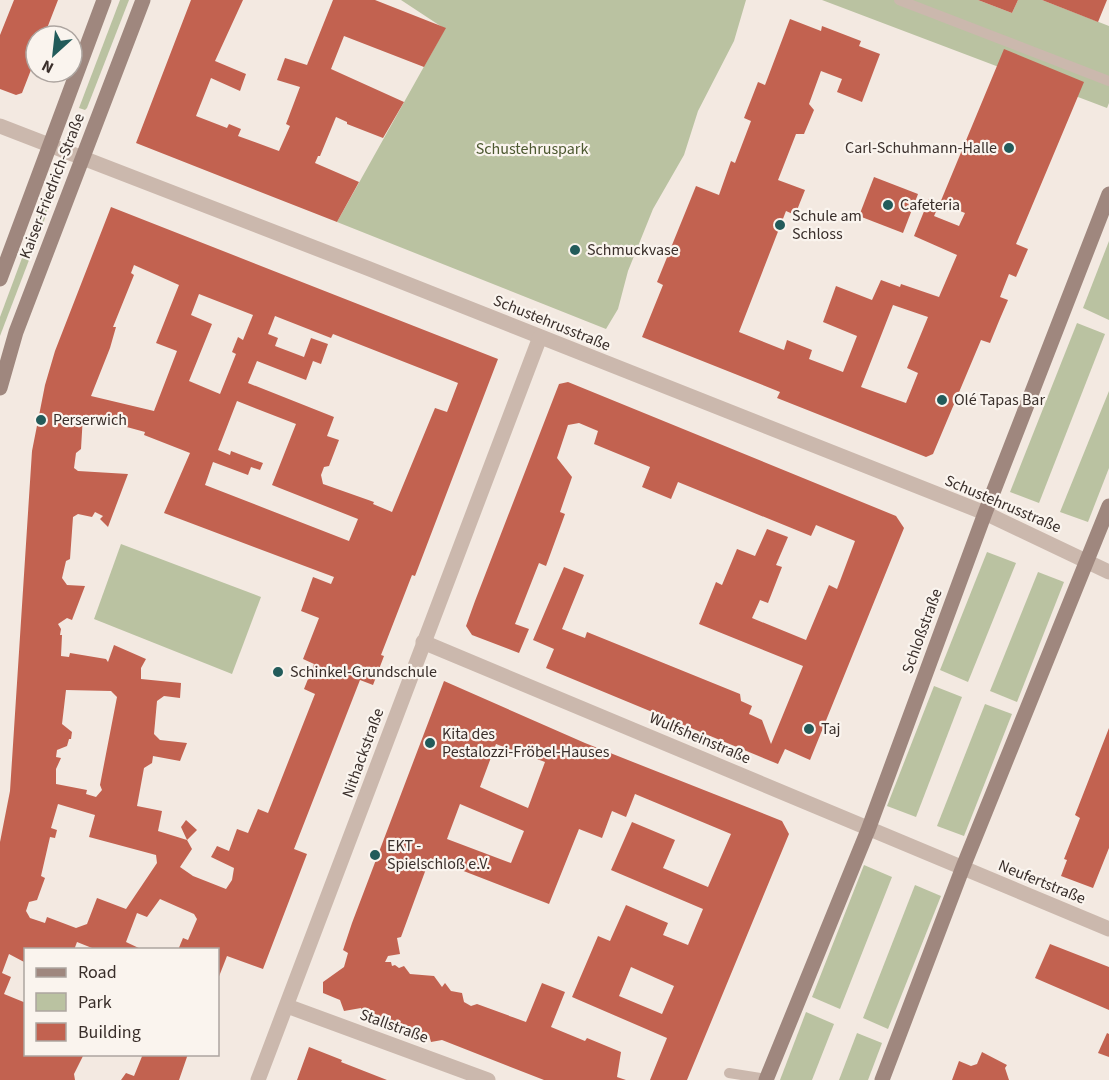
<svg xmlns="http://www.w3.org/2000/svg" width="1109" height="1080" viewBox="0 0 1109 1080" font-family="'Source Sans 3',sans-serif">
<rect width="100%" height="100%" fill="#f3e9e1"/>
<!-- green -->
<g fill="#bac2a1">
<polygon points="120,0 129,0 87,108 85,110 79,108"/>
<polygon points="401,0 746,0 734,41 698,111 684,155 653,209 628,271 618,309 606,329 337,222 445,29"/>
<polygon points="822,0 978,0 1012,13 1018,0 1042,0 1109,26 1109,103 1107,108"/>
<polygon points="41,207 47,208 47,213 0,336 0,317"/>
<polygon points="1109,241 1109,320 1083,308"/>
<polygon points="1077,323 1105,334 1039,503 1010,492"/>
<polygon points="1109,391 1109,468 1088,522 1060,512"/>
<polygon points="121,544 261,597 232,674 94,619"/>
<polygon points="987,552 1016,563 968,682 940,670"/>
<polygon points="1038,572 1064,582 1017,702 990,691"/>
<polygon points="934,686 962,697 916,817 887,806"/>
<polygon points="985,704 1012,714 964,836 937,826"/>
<polygon points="864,865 892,877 840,1009 812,997"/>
<polygon points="915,885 941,896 888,1029 863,1018"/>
<polygon points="806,1012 834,1024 812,1080 780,1080"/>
<polygon points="857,1033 882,1043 868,1080 839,1080"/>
</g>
<!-- building -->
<g fill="#c26250" fill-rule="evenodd">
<polygon points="14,0 58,0 44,36 36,36 36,57 22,93 16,95 0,89 0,35"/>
<polygon points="191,0 243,0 215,61 246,74 240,91 211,78 196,116 227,128 229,124 241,129 238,136 279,151 290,126 286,124 300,87 277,80 285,58 307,65 333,0 375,0 446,28 424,67 344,36 331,69 404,102 383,138 347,124 347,122 336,117 320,156 318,156 315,163 359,182 337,222 136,143"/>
<polygon points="978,0 1018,0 1012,13"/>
<polygon points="1042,0 1107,0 1098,22"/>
<path d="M790 19 821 31 822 26 861 41 859 46 880 54 862 102 837 92 842 79 821 71 809 104 814 110 804 134H796L778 180 805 190 795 215 786 211 739 332 784 350 787 340 812 350 809 359 843 372 857 336 823 322 836 286 872 300 881 280 900 287 901 284 939 297 957 255 914 236 929 199 940 203 934 216 959 226 965 213 940 203 1004 49 1084 82 1016 244 1028 249 1016 277 1009 274 1000 297 1008 300 999 321 990 343 981 340 933 454 926 457 777 398 780 392 642 337 663 285 657 282 696 186 719 195 731 161 735 163 751 121 744 118 758 82 765 85ZM893 305 928 317 907 368 918 373 906 403 861 387Z"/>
<polygon points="874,177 918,194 903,233 859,216"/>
<path d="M111 207 498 359 415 576 412 575 381 655 384 656 373 685 360 680 294 849 307 854 263 969 227 956 218 979V950H178L183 938 188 940 197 919 194 914 160 899 147 917 137 913 126 942 143 950H97L77 942 74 950H26V963L9 954 2 973 11 977 4 994 26 1003V1054H84L74 1074 75 1080H0V842L10 791 32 451 45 385 55 351ZM134 265 179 285 156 343 177 351 154 411 91 396 110 348 116 327H113L134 275 131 273ZM199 294 253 315 243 340 238 337 232 352 236 354 220 394 189 381 212 324 191 315ZM275 316 331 338 333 334 458 383 447 412 435 408 392 512 373 504 374 502 323 484 321 475 324 467 329 466 339 440 327 436 334 417 248 383 257 361 306 380 313 361 321 364 328 344 311 338 304 357 275 346 278 338 268 334ZM237 401 296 424 272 485 358 519 349 541 205 485 213 462 248 475 251 467 260 470 263 463 231 451 230 455 218 450ZM83 415 145 432 144 435 190 453 164 513 334 577 331 584 313 577 301 611 319 618 303 659 314 664 304 689 315 694 268 813 258 809 248 833 237 829 229 851 217 846 211 857 234 868 232 880 226 889 193 876 180 867 192 849 187 840 197 830 186 820 181 827 187 840 158 831 162 811 137 806 144 768 152 763 153 756 180 761 187 743 160 740 154 734 157 701 164 696 180 698 181 683 141 679V668L146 659 114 645 108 662 106 659 70 653 69 657 61 656 62 635H60L61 629 58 624 67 618 72 620 85 586 67 585 62 578 66 561 70 559 73 517 78 514 92 517 95 512 103 516 100 519 108 527 128 474 78 471 74 468 76 453 81 449ZM66 690 111 691 117 697 100 785 102 790 96 797 86 794 87 790 56 784V769L61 758 56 757 57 750 67 746 69 739H71L72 732 62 724ZM58 804 95 815 89 837 156 855 157 863 126 909 97 898 87 924 76 928 47 917 45 923 30 918 26 911 29 902 37 900 45 878 41 876 50 837 55 838 57 830 51 828Z"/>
<polygon points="568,382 896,516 904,528 810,760 785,749 778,764 546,668 554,649 533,640 564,567 584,575 562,629 585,638 587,632 740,694 741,701 752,706 749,714 762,720 771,744 803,666 699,624 716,582 722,585 737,549 755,556 767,529 788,537 776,565 782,567 768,603 760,600 752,618 806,640 829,585 837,589 855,541 816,525 811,536 678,482 671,499 642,487 650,467 594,444 598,431 579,423 568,425 557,458 572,477 560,512 565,514 546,566 539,563 515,624 529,629 519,653 472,635 466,626 475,601 559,384"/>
<path d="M444 681 585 743 782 821 789 834 687 1080H650L667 1038 572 997 598 936 610 941 626 905 668 923 663 935 688 945 703 909 611 870 632 822 675 840 663 868 708 887 731 834 635 794 626 817 612 811 602 838 579 829 549 904 430 858 401 937 397 938 400 954 388 956 385 962H391L392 966 395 965 399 968 404 966 410 974 434 976 442 987 445 983 451 991 462 993 464 1002 471 1006 477 1004 526 1022 542 983 565 992 551 1027 585 1041 587 1038 621 1052 617 1077 626 1080H544L442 1040 431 1042 429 1035 411 1037 409 1031 402 1028 388 1030 384 1018 367 1021 361 1008 344 1011 340 1000 323 993V982L344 967 348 953 343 950 352 923ZM496 744 545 762 528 808 480 787ZM460 804 524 831 511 863 447 839ZM631 967 674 986 662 1014 619 996Z"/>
<polygon points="1109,728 1109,848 1093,888 1061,876 1067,860 1064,859 1080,818 1075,815"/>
<polygon points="1050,944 1109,967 1109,1010 1035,978"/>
<polygon points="1107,1033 1109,1034 1109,1057 1098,1053"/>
<polygon points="309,1047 342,1060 341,1062 387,1080 297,1080"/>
<polygon points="982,1052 1007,1065 1005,1068 1009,1080 952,1080 959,1061 971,1066 977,1064"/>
<polygon points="143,1054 188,1054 179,1080 121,1080 126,1073 134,1076"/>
</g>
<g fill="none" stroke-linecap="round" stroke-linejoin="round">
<!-- lane -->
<g stroke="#cbb8ad" stroke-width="10">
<polyline points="899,0 1109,81"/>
<polyline points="729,1073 766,1079"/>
</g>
<!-- street -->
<g stroke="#cbb8ad" stroke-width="15">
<polyline points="0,126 367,268 985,513 1109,572"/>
<polyline points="423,642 1109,929"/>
<polyline points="287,1006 488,1080"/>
<polyline points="258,1080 540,337"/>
</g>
<!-- secondary -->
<g stroke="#9f877e" stroke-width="15">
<polyline points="0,279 104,0"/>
<polyline points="0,388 16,332 143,0"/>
<polyline points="766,1080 868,830 985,513 1109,194"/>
<polyline points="882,1080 963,867 1109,506"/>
</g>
</g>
<!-- markers -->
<g fill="#225b5a" stroke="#faf4ee" stroke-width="2">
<circle cx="1009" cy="148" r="6"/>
<circle cx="888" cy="205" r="6"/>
<circle cx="780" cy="225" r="6"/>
<circle cx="575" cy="250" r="6"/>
<circle cx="942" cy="400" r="6"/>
<circle cx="41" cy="420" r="6"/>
<circle cx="278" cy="672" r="6"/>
<circle cx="809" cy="729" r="6"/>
<circle cx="430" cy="743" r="6"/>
<circle cx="375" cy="855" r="6"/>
</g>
<g text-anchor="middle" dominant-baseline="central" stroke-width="4.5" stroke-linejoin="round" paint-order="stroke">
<!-- poi labels -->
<g font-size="16" fill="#3a2f2b" stroke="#faf4ee" text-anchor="start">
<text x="997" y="148" text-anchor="end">Carl-Schuhmann-Halle</text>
<text x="900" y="205">Cafeteria</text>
<text x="792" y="216">Schule am<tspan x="792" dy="18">Schloss</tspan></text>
<text x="587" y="250">Schmuckvase</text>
<text x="954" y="400">Olé Tapas Bar</text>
<text x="53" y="420">Perserwich</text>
<text x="290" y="672">Schinkel-Grundschule</text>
<text x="821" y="729">Taj</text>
<text x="442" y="734">Kita des<tspan x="442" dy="18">Pestalozzi-Fröbel-Hauses</tspan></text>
<text x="387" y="846">EKT -<tspan x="387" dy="18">Spielschloß e.V.</tspan></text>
</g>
<!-- park labels -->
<g font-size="16" fill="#4c5830" stroke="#faf4ee">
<text x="532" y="149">Schustehruspark</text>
</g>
<!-- street labels -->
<g font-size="16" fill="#3a2f2b" stroke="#faf4ee">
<text transform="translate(52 186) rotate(-69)">Kaiser-Friedrich-Straße</text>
<text transform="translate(552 323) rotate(22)">Schustehrusstraße</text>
<text transform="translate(1003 504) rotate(23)">Schustehrusstraße</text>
<text transform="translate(922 631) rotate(-70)">Schloßstraße</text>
<text transform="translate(700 738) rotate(23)">Wulfsheinstraße</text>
<text transform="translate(363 753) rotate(-70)">Nithackstraße</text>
<text transform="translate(1042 882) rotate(22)">Neufertstraße</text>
<text transform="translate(394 1026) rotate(20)">Stallstraße</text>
</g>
</g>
<!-- legend -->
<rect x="24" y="948" width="195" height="108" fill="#faf4ee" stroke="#ada5a0" stroke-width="1.5"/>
<rect x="36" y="968" width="30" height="9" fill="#9f877e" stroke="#ada5a0" stroke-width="1.5"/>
<text x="78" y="978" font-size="18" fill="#3a2f2b">Road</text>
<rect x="36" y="993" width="30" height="18" fill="#bac2a1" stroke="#ada5a0" stroke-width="1.5"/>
<text x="78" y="1008" font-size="18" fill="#3a2f2b">Park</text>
<rect x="36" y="1023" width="30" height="18" fill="#c26250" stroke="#ada5a0" stroke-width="1.5"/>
<text x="78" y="1038" font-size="18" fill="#3a2f2b">Building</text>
<!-- north arrow -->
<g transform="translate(54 54) rotate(207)"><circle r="28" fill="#faf4ee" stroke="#ada5a0" stroke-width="1.5"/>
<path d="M0-4.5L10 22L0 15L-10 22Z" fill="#225b5a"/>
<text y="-9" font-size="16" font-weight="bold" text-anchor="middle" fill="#3a2f2b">N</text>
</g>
</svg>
